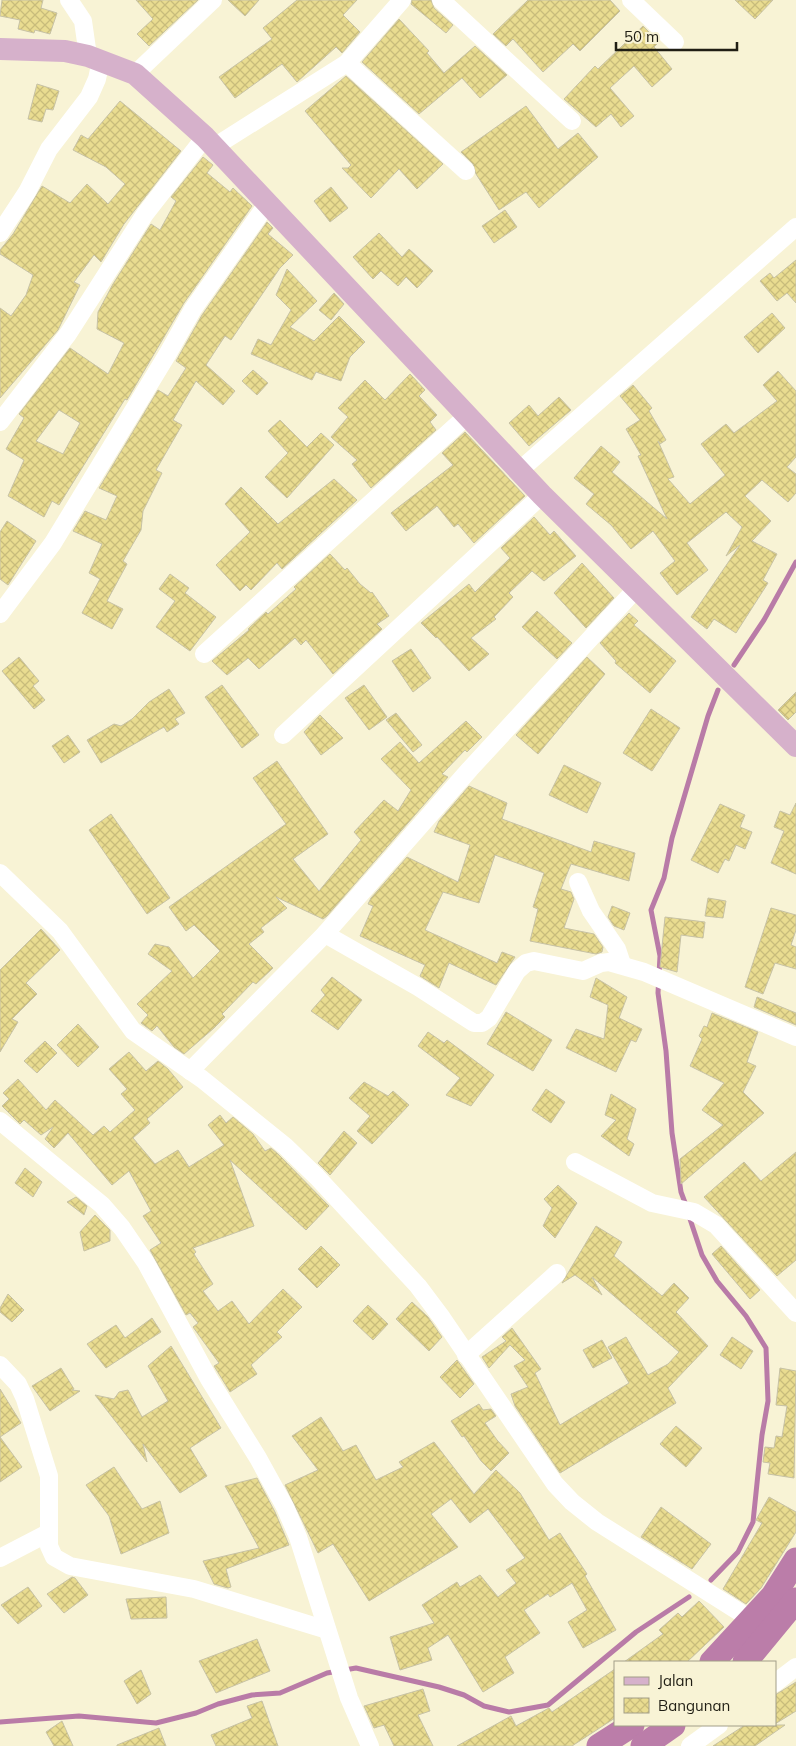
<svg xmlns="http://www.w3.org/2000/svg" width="796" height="1746" viewBox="0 0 796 1746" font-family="Mulish,sans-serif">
<defs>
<pattern id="building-cross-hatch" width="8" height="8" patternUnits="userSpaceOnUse" patternTransform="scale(1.25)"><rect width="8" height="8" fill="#e9dc90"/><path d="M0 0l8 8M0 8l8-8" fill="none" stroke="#c8bc7b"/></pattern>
</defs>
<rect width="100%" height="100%" fill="#f8f3d5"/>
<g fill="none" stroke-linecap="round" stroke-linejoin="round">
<!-- stream -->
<g stroke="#b97ba7" stroke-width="5">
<polyline points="734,665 764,620 796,562"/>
<polyline points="687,1208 681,1192 672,1133 666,1051 658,993 660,956 651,910 664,878 672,838 708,716 718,690"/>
<polyline points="689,1216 702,1255 717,1281 746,1316 766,1348 768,1401 762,1435 753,1522 738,1552 711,1580"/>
<polyline points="0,1722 79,1716 156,1723 196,1713 218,1704 252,1695 280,1693 327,1673 356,1668 439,1687 464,1695 484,1706 509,1712 548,1705 636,1632 689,1597"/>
</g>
</g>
<!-- building -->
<g fill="url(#building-cross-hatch)" stroke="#c7c2a5" fill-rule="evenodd">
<polygon points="2,0 43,0 41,8 57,13 50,34 35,30 34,33 18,29 20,20 0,16"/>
<polygon points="136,0 198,0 149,46 137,34 153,19"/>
<polygon points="228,0 259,0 245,16"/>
<polygon points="297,0 357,0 343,15 360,32 342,53 336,47 297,82 282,64 235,98 219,77 272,39 263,28"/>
<polygon points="412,0 431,0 434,8 453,25 446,33 411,4"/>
<polygon points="528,0 610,0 620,11 580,51 573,44 543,72 513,39 506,46 493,34"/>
<polygon points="735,0 773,0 755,19"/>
<polygon points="399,19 429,51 427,53 444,73 475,46 507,75 480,98 462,78 419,114 362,62"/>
<polygon points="643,26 659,42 654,47 672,69 652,87 634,66 610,88 634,116 621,127 611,114 596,127 564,99 595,66 598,69"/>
<polygon points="346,76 443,164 417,189 399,169 371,198 342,168 348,168 351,165 305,111"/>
<polygon points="37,84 59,91 53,110 46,109 42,122 28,119"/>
<polygon points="120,101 181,151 124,224 101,262 94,255 74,282 80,285 58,330 0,398 0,308 11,316 26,295 33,275 0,254 0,250 13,234 42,186 70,203 87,184 108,204 125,184 106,167 73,150 81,135 88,139"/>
<polygon points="526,106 558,149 578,133 598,157 539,208 526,192 499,210 476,174 473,164 461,152"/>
<path d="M203 157 213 165 207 173 230 192 233 188 252 206 184 303 127 400 125 399 59 505 52 501 44 517 8 496 24 460 6 449 24 418 19 414 70 348 108 374 124 343 97 329 98 312 113 284 151 224 160 230 176 201 171 197ZM59 410 80 423 63 454 36 441Z"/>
<polygon points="331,187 348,208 330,222 314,201"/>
<polygon points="505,210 517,227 494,243 482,226"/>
<polygon points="267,222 273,228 268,234 293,255 280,268 231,340 225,336 206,365 235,391 223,405 196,381 173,420 182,425 156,470 162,473 143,511 141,530 123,561 127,564 107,601 123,609 112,629 82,613 100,579 89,573 102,544 73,531 85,511 106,520 117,496 99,488 158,390 168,396 186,368 176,361 202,315"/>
<polygon points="379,233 402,257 409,249 433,271 417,288 406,277 398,286 381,271 373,279 353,257"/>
<polygon points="796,260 796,303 787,293 777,301 760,281 770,273 774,278"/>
<polygon points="287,269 317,301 290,327 314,341 339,316 365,342 350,357 341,381 316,372 312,380 251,354 258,339 271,345 291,310 276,295"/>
<polygon points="334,293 344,304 331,320 319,310"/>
<polygon points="772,313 785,328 758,353 744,337"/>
<polygon points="253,370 268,383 257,395 242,381"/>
<polygon points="778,371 796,391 796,457 787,467 796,474 796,493 788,502 762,480 745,496 771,521 752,541 777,554 763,580 768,583 736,633 714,619 707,629 691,617 740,545 726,556 742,527 726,512 687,543 708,570 677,595 660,573 675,561 653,531 631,549 611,525 586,504 594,494 574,478 601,446 620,462 612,472 667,519 638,456 641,455 626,429 640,420 620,396 633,385 652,408 649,411 666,440 660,444 658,441 674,477 668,479 690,504 725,475 701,444 726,424 734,433 777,401 763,385"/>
<polygon points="410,374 425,390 419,396 437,415 430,422 436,430 371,488 352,464 357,460 331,437 348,417 338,408 365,380 385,400"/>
<polygon points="559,397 571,410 529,446 509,423 529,405 538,416"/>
<polygon points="280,420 307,447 321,433 334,445 287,498 265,477 288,453 268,431"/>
<polygon points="465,432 525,496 474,543 458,524 454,527 437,506 406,531 391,513 453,465 442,453"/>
<polygon points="334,479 357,500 282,569 277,563 251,590 246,585 240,591 216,565 250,532 225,504 241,487 278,524"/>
<polygon points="534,517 550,535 554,531 576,556 544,581 532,571 509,593 513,597 494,617 496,619 471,638 489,654 469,671 437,637 436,638 421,623 469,584 475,592 510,558 501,548"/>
<polygon points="7,521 36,541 8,585 0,579 0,532"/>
<polygon points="330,554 345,570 347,568 360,584 371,593 372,592 389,616 377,624 382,629 333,674 306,640 301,645 295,638 259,669 248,658 227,675 212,661 249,630 248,629 266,612 268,614 296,589 294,587"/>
<polygon points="582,563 614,598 586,628 554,593"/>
<polygon points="170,574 189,588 185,593 216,617 190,651 156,627 175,601 159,589"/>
<polygon points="537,611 572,643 557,659 522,627"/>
<polygon points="629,613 638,621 634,625 676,661 650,693 615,663 616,661 600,643"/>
<polygon points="411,649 431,678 413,692 392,661"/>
<polygon points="19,657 39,681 33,686 45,700 34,709 2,671"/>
<polygon points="587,657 605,674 538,754 516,735"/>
<polygon points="222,685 259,735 242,748 205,697"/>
<polygon points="364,685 387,717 369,730 345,698"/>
<polygon points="169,689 185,713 175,719 179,724 167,732 164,727 101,763 87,740 114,724 121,726 132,719 149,702"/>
<polygon points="796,692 796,712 788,720 778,710"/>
<polygon points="651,709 680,728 652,771 623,753"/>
<polygon points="396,713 422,745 413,752 386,720"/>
<polygon points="320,715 343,738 321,755 304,732"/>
<polygon points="466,721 482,737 467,752 465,750 442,774 448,777 327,916 323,919 276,897 287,908 261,928 264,932 249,944 273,968 256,984 253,982 222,1014 225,1017 214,1028 184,1054 174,1047 157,1026 152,1031 141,1023 148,1015 137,1004 172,971 148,954 155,944 169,947 193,978 220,951 194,925 186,931 169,907 286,824 253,778 277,761 328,834 293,859 319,891 361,840 354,832 384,800 398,811 411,790 381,759 400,742 419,763"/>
<polygon points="68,735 80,752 64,763 52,746"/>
<polygon points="564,765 601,783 587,813 549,795"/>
<polygon points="469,786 507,803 502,819 591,852 594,841 635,853 629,881 571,864 561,889 571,892 574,899 564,928 594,934 603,947 602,952 596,954 530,941 538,909 533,907 544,873 495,855 479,903 443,892 425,930 497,963 502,952 515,957 496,985 449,963 439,988 420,976 425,965 360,936 373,906 368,904 371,898 407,857 458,882 470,845 434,832 439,821"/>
<polygon points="796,803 796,874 771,863 784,831 774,827 780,811 790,815"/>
<polygon points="720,804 745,815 740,827 752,832 745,849 736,845 729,861 725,859 718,873 691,860"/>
<polygon points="111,814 170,898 147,914 89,830"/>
<polygon points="708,898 726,901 723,918 705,916"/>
<polygon points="612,906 630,913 624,930 614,926 608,917"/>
<polygon points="771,908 796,915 796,930 791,945 796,947 796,969 775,963 763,994 745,987"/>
<polygon points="665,917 705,922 703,938 681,935 677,972 660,967"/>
<polygon points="41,929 60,950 26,983 37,994 12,1019 18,1022 0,1052 0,970"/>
<polygon points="332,977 362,1000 338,1030 311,1011 325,995 321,990"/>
<polygon points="596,978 627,997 619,1018 642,1029 636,1042 631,1040 616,1072 566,1048 576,1029 604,1039 608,1005 590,997"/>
<polygon points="757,997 796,1013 796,1025 754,1007"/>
<polygon points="506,1012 552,1040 533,1071 487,1044"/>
<polygon points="712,1013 758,1032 747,1062 756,1066 743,1092 764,1113 681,1184 680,1159 723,1125 702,1110 724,1083 690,1066 702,1039 699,1036 704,1026 707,1027"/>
<polygon points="78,1024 99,1047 78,1067 57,1045"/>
<polygon points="428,1032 444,1043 447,1040 494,1075 471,1106 446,1095 460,1078 418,1046"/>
<polygon points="45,1041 57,1053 37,1073 24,1061"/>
<polygon points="129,1052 146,1071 158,1061 168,1069 183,1087 147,1119 150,1123 133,1138 155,1164 178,1150 189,1167 224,1145 208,1125 220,1115 226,1123 233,1117 253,1134 265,1151 271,1148 278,1154 329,1206 306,1230 230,1160 254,1226 193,1248 196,1252 194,1254 213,1284 203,1291 218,1311 232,1301 249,1324 283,1289 302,1307 277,1332 282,1337 251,1365 257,1374 230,1392 214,1366 219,1363 193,1327 198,1323 190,1313 186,1315 150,1250 161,1243 143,1216 151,1211 129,1171 112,1185 68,1133 54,1148 45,1139 53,1127 41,1135 24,1120 20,1124 2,1106 9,1099 3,1093 18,1079 46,1110 55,1100 93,1135 104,1126 110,1132 135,1110 121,1094 127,1089 109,1069"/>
<polygon points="364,1082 388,1096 393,1091 409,1105 372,1144 357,1131 370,1116 349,1098"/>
<polygon points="546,1089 565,1102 551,1123 532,1110"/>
<polygon points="611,1094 636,1109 627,1139 634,1144 629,1156 601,1136 616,1120 605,1115"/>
<polygon points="344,1131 357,1143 330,1175 318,1163"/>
<polygon points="796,1152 796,1260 777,1276 704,1197 744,1162 761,1181"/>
<polygon points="25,1168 42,1182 33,1197 15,1183"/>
<polygon points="558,1185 577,1203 555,1238 543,1226 552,1208 544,1199"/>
<polygon points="76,1197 87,1206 84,1215 67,1202"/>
<polygon points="95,1215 110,1230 110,1241 84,1251 80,1232"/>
<polygon points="596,1226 622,1242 614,1256 662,1296 674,1283 689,1298 676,1312 708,1346 668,1388 676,1403 560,1473 515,1406 511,1394 528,1387 514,1366 525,1360 510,1345 489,1368 482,1357 506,1341 502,1337 512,1328 541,1369 535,1373 560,1425 629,1383 608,1347 626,1337 648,1375 668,1364 679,1352 592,1277 602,1295 575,1275 562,1283"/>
<polygon points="321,1246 340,1265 317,1288 298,1269"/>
<polygon points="721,1246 760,1290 750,1299 712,1254"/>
<polygon points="8,1294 24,1310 12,1322 0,1312 0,1308"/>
<polygon points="412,1302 428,1317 442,1337 429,1351 396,1319"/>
<polygon points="368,1305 388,1324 373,1340 353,1321"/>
<polygon points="152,1318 161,1332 106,1368 87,1344 116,1325 125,1338"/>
<polygon points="732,1337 753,1351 741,1369 720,1355"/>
<polygon points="602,1340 612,1358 593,1368 583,1350"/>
<polygon points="171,1346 221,1428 190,1448 207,1476 180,1493 143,1444 147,1462 95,1395 114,1399 119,1392 128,1390 142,1417 168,1401 148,1366"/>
<polygon points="457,1360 474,1384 460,1398 440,1377"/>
<polygon points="61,1368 74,1389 72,1390 80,1391 50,1411 32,1386"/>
<polygon points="780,1368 796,1371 794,1478 768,1474 770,1463 763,1462 765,1447 774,1448 776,1436 782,1437 787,1406 776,1405"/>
<polygon points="0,1389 21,1423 0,1437"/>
<polygon points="479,1404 483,1410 491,1409 496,1416 485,1423 497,1440 509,1453 491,1471 481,1461 464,1436 462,1437 451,1421"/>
<polygon points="321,1417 343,1451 356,1445 376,1480 403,1467 399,1462 434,1442 474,1494 496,1470 520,1493 549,1540 560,1533 587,1574 585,1576 616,1630 583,1648 568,1622 587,1610 572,1583 550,1597 548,1594 524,1610 540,1633 505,1657 514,1673 483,1692 448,1635 428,1648 432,1660 400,1670 390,1637 434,1623 422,1605 457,1582 460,1587 480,1575 498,1597 516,1583 506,1570 525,1558 488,1509 470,1523 451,1499 431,1514 458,1547 369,1601 333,1544 318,1553 285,1485 318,1470 292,1436"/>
<polygon points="676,1426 702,1448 686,1467 660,1444"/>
<polygon points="0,1437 22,1467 0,1482"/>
<polygon points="114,1467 142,1509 160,1501 169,1533 121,1554 109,1516 86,1485"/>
<polygon points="257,1478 275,1512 289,1545 226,1569 231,1587 228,1588 214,1584 203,1561 259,1548 225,1486"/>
<polygon points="769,1497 796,1512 796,1532 761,1588 746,1604 723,1589 762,1523 756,1520"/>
<polygon points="661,1507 711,1544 692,1569 641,1537"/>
<polygon points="72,1577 75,1578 88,1595 64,1613 47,1594"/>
<polygon points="28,1587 42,1606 18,1624 1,1605"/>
<polygon points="166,1597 167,1618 131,1619 126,1599"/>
<polygon points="699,1601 724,1627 687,1662 624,1662 663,1634 659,1630 678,1613 682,1617"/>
<polygon points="257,1639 270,1671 216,1693 199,1661"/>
<polygon points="615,1669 615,1718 572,1746 457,1746 511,1716 516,1726 549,1708 552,1712"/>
<polygon points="141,1670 151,1694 137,1704 124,1681"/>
<polygon points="796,1682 796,1711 775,1724 775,1695"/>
<polygon points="423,1689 430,1711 418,1715 433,1746 394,1746 384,1725 374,1728 364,1706"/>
<polygon points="262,1701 278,1746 216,1746 211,1735 252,1718 247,1706"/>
<polygon points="62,1721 73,1746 54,1746 46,1732"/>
<polygon points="745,1725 785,1725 755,1746 713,1746"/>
<polygon points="159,1728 166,1746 117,1746 117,1745"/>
</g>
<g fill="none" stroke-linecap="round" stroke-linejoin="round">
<!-- minor -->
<g stroke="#fff" stroke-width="18">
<polyline points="69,0 83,21 88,56"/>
<polyline points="441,0 572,121"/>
<polyline points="631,0 675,42"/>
<polyline points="347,63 466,171"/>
<polyline points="135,74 213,0"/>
<polyline points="214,147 347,63 402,0"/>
<polyline points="0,233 27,192 49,149 89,97 97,79 101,60"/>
<polyline points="0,422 68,334 145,214 205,137"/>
<polyline points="520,470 796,227"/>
<polyline points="0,614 53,543 167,355 193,309 267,204"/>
<polyline points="204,654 468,415"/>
<polyline points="283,735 542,495"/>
<polyline points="0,873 60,931 133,1031 202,1079 285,1146 317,1177 418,1286 442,1318 529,1446 555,1484 572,1502 597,1522 752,1620"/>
<polyline points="578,882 591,911 617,949 622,964"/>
<polyline points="325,934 418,987 474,1023 482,1023 489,1018 517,971 526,963 534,961 583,971 601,963 609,962 644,972 796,1037"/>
<polyline points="190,1071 325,934 470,769 636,589"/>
<polyline points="0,1121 102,1205 122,1228 146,1263 209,1379 258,1458 285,1507 298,1537 349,1698 370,1746"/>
<polyline points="575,1162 652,1203 694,1212 716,1225 796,1313"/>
<polyline points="466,1355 557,1273"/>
<polyline points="0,1365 18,1384 25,1399 49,1476 49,1546 54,1557 70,1566 194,1589 327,1630"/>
<polyline points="0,1558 48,1533"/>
<polyline points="775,1683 796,1667"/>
<polyline points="690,1746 719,1725"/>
</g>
<!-- major -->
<polyline stroke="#d6b1cb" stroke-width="22" points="0,49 65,51 88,56 135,74 205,137 542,495 796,746"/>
<!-- highway -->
<g stroke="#bb7da9" stroke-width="25">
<polyline points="712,1662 773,1596 796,1560"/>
<polyline points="745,1662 796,1600"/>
<polyline points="599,1746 632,1725"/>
<polyline points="643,1746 673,1725"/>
</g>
</g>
<!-- legend -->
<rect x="614" y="1661" width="162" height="65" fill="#f8f3d5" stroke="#a29e88"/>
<rect x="624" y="1677" width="25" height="8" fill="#d6b1cb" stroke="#a29e88"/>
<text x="658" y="1686" font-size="15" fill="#201e14">Jalan</text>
<rect x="624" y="1698" width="25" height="15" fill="url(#building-cross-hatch)" stroke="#a29e88"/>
<text x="658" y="1711" font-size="15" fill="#201e14">Bangunan</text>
<!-- scale -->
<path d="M616 42v8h121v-8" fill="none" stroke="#201e14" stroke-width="2.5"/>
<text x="624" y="42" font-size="15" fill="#201e14" stroke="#f8f3d5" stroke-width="4" paint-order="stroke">50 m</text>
</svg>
